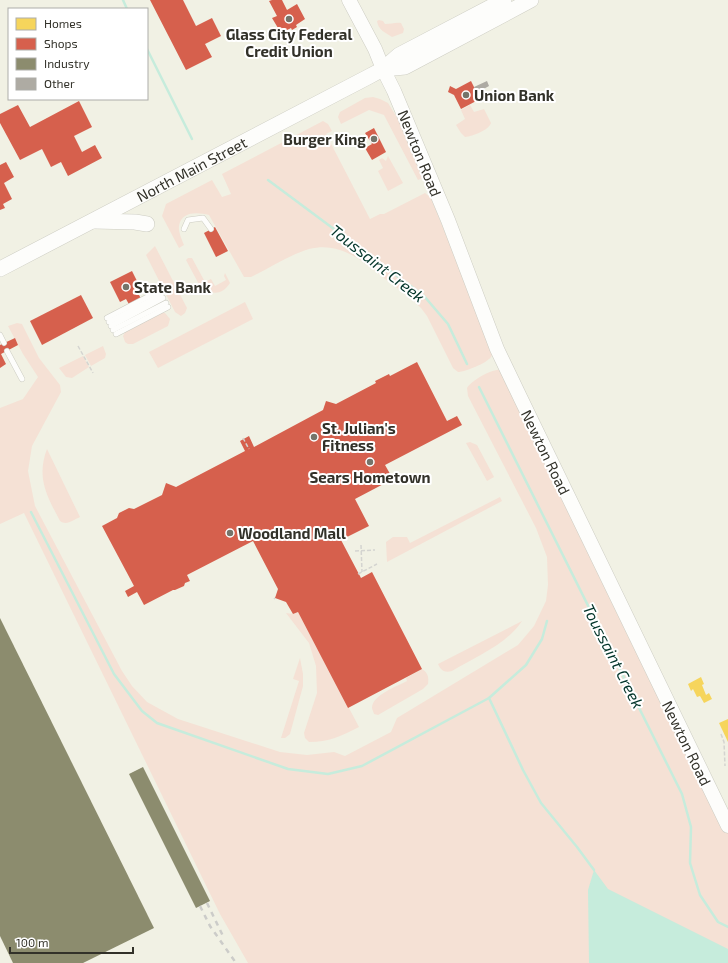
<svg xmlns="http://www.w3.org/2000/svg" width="728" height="963" viewBox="0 0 728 963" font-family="'Exo 2',sans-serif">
<rect width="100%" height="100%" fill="#f1f1e4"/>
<!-- green -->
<g fill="#f5e1d5">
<path d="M379 20 383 21 385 24C391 24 396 22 401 23L404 29 403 33 392 37C386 33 378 30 377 21Z"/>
<polygon points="373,97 380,99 388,103 401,124 423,178 418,180 384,115 369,110 341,124 338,117 340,112 365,98"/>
<path d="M470 105 474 112 484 109 491 123C489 130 473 136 465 137L461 133 456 125 465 119 461 110Z"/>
<path d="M323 121 328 124 332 131 326 134 370 219 380 214H384L425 193 431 198 493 351C493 352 492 355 491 357 487 363 465 372 458 372L453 368 427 316 421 308C410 297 397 288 385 279 362 261 341 241 309 249 289 255 270 268 251 277H244L209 215C198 212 181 211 179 226 178 231 182 240 184 245L179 248 162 216 166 204 212 180 222 197 231 194 222 174Z"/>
<polygon points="388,156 403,183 388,191 378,171 383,168 379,160 382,158 386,161"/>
<polygon points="155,246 187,308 185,313 181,316 175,312 146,255"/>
<path d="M188 258H192L205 282 211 279 215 286 226 280 224 276 225 273 230 283C222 295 215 294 202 290L186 260Z"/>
<polygon points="245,302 253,319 158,368 149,352"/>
<polygon points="161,313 165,313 170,319 168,326 133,344 128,344 125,342 123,336 125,332"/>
<path d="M17 323 22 324 39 358 60 385 61 392 32 446 28 471 35 506 122 671 132 686 147 702 178 719 280 752 307 755 334 752 345 756 391 732 397 718 518 645 534 626 546 601 548 585 547 557 536 528 468 396 467 388C472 380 493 368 502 370L728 832V963H248L220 914 24 513 0 524V408L23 399 38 377 23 354 8 326Z"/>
<polygon points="103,346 106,354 105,358 91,366 85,355"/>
<polygon points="83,356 89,367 72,378 66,377 59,368"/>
<polygon points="470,442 477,445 494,477 487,481 466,443"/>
<path d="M47 449 80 517C73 520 67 526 60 521 47 496 36 478 47 449Z"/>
<polygon points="500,497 502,501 387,562 386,542 393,537 407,537 410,543"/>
<path d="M298 612 359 727C341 736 329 742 309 742L305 738 304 733 317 693 316 666 309 643 286 613 293 614Z"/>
<path d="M522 621C507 644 476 657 452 671 445 673 441 671 438 664Z"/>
<polygon points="300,658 303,674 303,686 290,734 285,738 281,738 299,681 293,679"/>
<path d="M422 669C428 673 429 677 428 684L423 689 378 715 374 714C374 713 372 709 372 708 372 695 398 686 407 681L406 678Z"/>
</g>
<!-- water -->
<polygon fill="#c6ecdc" points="594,870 608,889 728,949 728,963 589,963 588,890"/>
<!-- homes -->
<g fill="#f6d55c">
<polygon points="701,677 704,684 702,685 706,695 709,693 712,699 704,703 700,696 697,697 693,689 691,691 688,684"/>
<polygon points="728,719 728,742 719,723"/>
</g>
<!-- shops -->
<g fill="#d6604d">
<polygon points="150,0 183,0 196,26 212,18 221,36 205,44 212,57 186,70"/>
<polygon points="272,0 282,0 287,10 297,4 305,19 296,25 297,27 292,30 291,28 281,33 272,18 277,16 269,1"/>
<polygon points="471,81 480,99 461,109 454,95 448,92 450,86 456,89"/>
<polygon points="79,101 92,127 74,136 82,152 95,145 102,158 68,176 61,162 51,167 42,149 20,160 0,123 0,114 18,105 30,127"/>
<polygon points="374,128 386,152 372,160 365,148 372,144 365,133"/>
<polygon points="6,162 14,177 4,183 12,199 3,204 5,208 0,210 0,165"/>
<polygon points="215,227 228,251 216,257 204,233"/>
<polygon points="132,271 142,291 138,293 150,316 139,322 126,299 120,302 110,282"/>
<polygon points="81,295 93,318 42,345 30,321"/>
<polygon points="15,338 18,345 1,354 6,364 0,368 0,345"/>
<polygon points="417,362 447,421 457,416 462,425 385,465 393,479 355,499 369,526 341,540 361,578 372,572 422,669 348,708 298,612 293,614 286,602 275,598 278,589 253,541 187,575 190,581 185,583 184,586 175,590 173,590 144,605 137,592 128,597 125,591 134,586 102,526 117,518 119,513 129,508 134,509 162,495 166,483 176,487 245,451 240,441 249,436 254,447 323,410 326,401 336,404 376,383 375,381 389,374 390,376"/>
</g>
<!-- industry -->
<g fill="#8c8c6e">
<polygon points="0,618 154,928 83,963 13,963 0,936"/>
<polygon points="143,767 210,901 196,908 129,774"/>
</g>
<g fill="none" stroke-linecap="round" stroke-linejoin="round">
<!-- stream -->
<g stroke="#c6ecdc" stroke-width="2.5">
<polyline points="123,0 127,9"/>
<polyline points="147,49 192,139"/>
<polyline points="268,180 424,296 448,324 467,364"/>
<polyline points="479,387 682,794 691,827 690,863 700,895 718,922 728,927"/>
<polyline points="31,512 114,674 142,711 157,723 288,769 328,774 362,766 489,698 526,665 542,639 547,621"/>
<polyline points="489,698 523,770 541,803 577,847 594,870"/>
</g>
</g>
<!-- building -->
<polygon fill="#aeaba3" points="487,81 489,86 480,91 482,94 478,96 474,87"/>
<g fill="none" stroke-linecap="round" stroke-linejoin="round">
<defs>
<g id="lane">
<polyline points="184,229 188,220 203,218 211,229"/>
<polyline points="107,318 159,291"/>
<polyline points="109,322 161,295"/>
<polyline points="111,326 163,298"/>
<polyline points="113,330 166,303"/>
<polyline points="116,334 168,307"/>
<polyline points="0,335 4,343"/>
<polyline points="7,351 22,379"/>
</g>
<polyline id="secondary" points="349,0 375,49 383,69 394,91 448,220 497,349 521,399 728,826"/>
<g id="primary">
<polyline points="383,69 405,67 531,0"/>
<polyline points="94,221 135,222 147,224"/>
<path id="s1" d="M0 269 368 77 383 69 399 55 504 0"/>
</g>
</defs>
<!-- lane casing -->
<use href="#lane" stroke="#cdcdc3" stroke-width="6"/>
<!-- secondary casing -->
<use href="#secondary" stroke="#cdcdc3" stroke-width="15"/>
<!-- primary casing -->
<use href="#primary" stroke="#cdcdc3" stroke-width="16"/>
<!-- path -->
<g stroke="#d4d4d0" stroke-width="1.5" stroke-dasharray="4 2" stroke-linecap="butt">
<polyline points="78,346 93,373"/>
<polyline points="243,438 249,449"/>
<polyline points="361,545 362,572"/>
<polyline points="355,551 375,550"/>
<polyline points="358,574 377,564"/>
<polyline points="274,599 275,598"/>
<polyline points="721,734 724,742 725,766"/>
</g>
<!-- lane -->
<use href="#lane" stroke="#fdfdfb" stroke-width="5"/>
<!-- secondary -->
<use href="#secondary" stroke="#fdfdfb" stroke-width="14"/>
<!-- primary -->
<use href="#primary" stroke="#fdfdfb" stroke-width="15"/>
<!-- rail -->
<g stroke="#ccccc9" stroke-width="2.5" stroke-dasharray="5 5" stroke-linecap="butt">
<polyline points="207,903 223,936"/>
<polyline points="200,906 210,926 236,963"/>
</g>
</g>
<!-- markers -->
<g fill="#75746a" stroke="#fff" stroke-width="1.5">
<circle cx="289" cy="19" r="4"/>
<circle cx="466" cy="95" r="4"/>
<circle cx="374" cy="139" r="4"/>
<circle cx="126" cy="287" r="4"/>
<circle cx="314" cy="437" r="4"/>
<circle cx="370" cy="462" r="4"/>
<circle cx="230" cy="533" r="4"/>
</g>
<g text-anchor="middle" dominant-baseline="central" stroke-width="4" stroke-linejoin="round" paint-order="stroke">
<!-- poi labels -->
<g font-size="15" font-weight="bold" fill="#323129" stroke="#fff" text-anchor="start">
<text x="289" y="34" text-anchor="middle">Glass City Federal<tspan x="289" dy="17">Credit Union</tspan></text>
<text x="474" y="95">Union Bank</text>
<text x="366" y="139" text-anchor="end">Burger King</text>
<text x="134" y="287">State Bank</text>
<text x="322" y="428">St. Julian's<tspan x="322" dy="17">Fitness</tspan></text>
<text x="370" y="477" text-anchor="middle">Sears Hometown</text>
<text x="238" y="533">Woodland Mall</text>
</g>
<!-- street labels -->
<g font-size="15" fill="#323129" stroke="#fff">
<text transform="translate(420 153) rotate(68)">Newton Road</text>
<text stroke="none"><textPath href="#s1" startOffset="216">North Main Street</textPath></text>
<text transform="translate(546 452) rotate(64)">Newton Road</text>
<text transform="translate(687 743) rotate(64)">Newton Road</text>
</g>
<!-- water labels -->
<g font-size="16" font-style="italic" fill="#03352a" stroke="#fff">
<text transform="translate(378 263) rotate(38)">Toussaint Creek</text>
<text transform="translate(614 656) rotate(63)">Toussaint Creek</text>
</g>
</g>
<!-- legend -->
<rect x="8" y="8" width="140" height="92" fill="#ffffff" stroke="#adada9"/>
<rect x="16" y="18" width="20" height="12" fill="#f6d55c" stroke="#adada9"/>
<text x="44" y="28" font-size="12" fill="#323129">Homes</text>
<rect x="16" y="38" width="20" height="12" fill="#d6604d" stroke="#adada9"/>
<text x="44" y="48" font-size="12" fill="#323129">Shops</text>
<rect x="16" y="58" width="20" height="12" fill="#8c8c6e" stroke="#adada9"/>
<text x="44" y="68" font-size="12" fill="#323129">Industry</text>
<rect x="16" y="78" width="20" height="12" fill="#aeaba3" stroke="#adada9"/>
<text x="44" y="88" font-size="12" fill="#323129">Other</text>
<!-- scale -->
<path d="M10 947v6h123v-6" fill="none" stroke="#323129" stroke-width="2"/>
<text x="16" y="947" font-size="12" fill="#323129" stroke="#ffffff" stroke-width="3" paint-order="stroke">100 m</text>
</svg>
